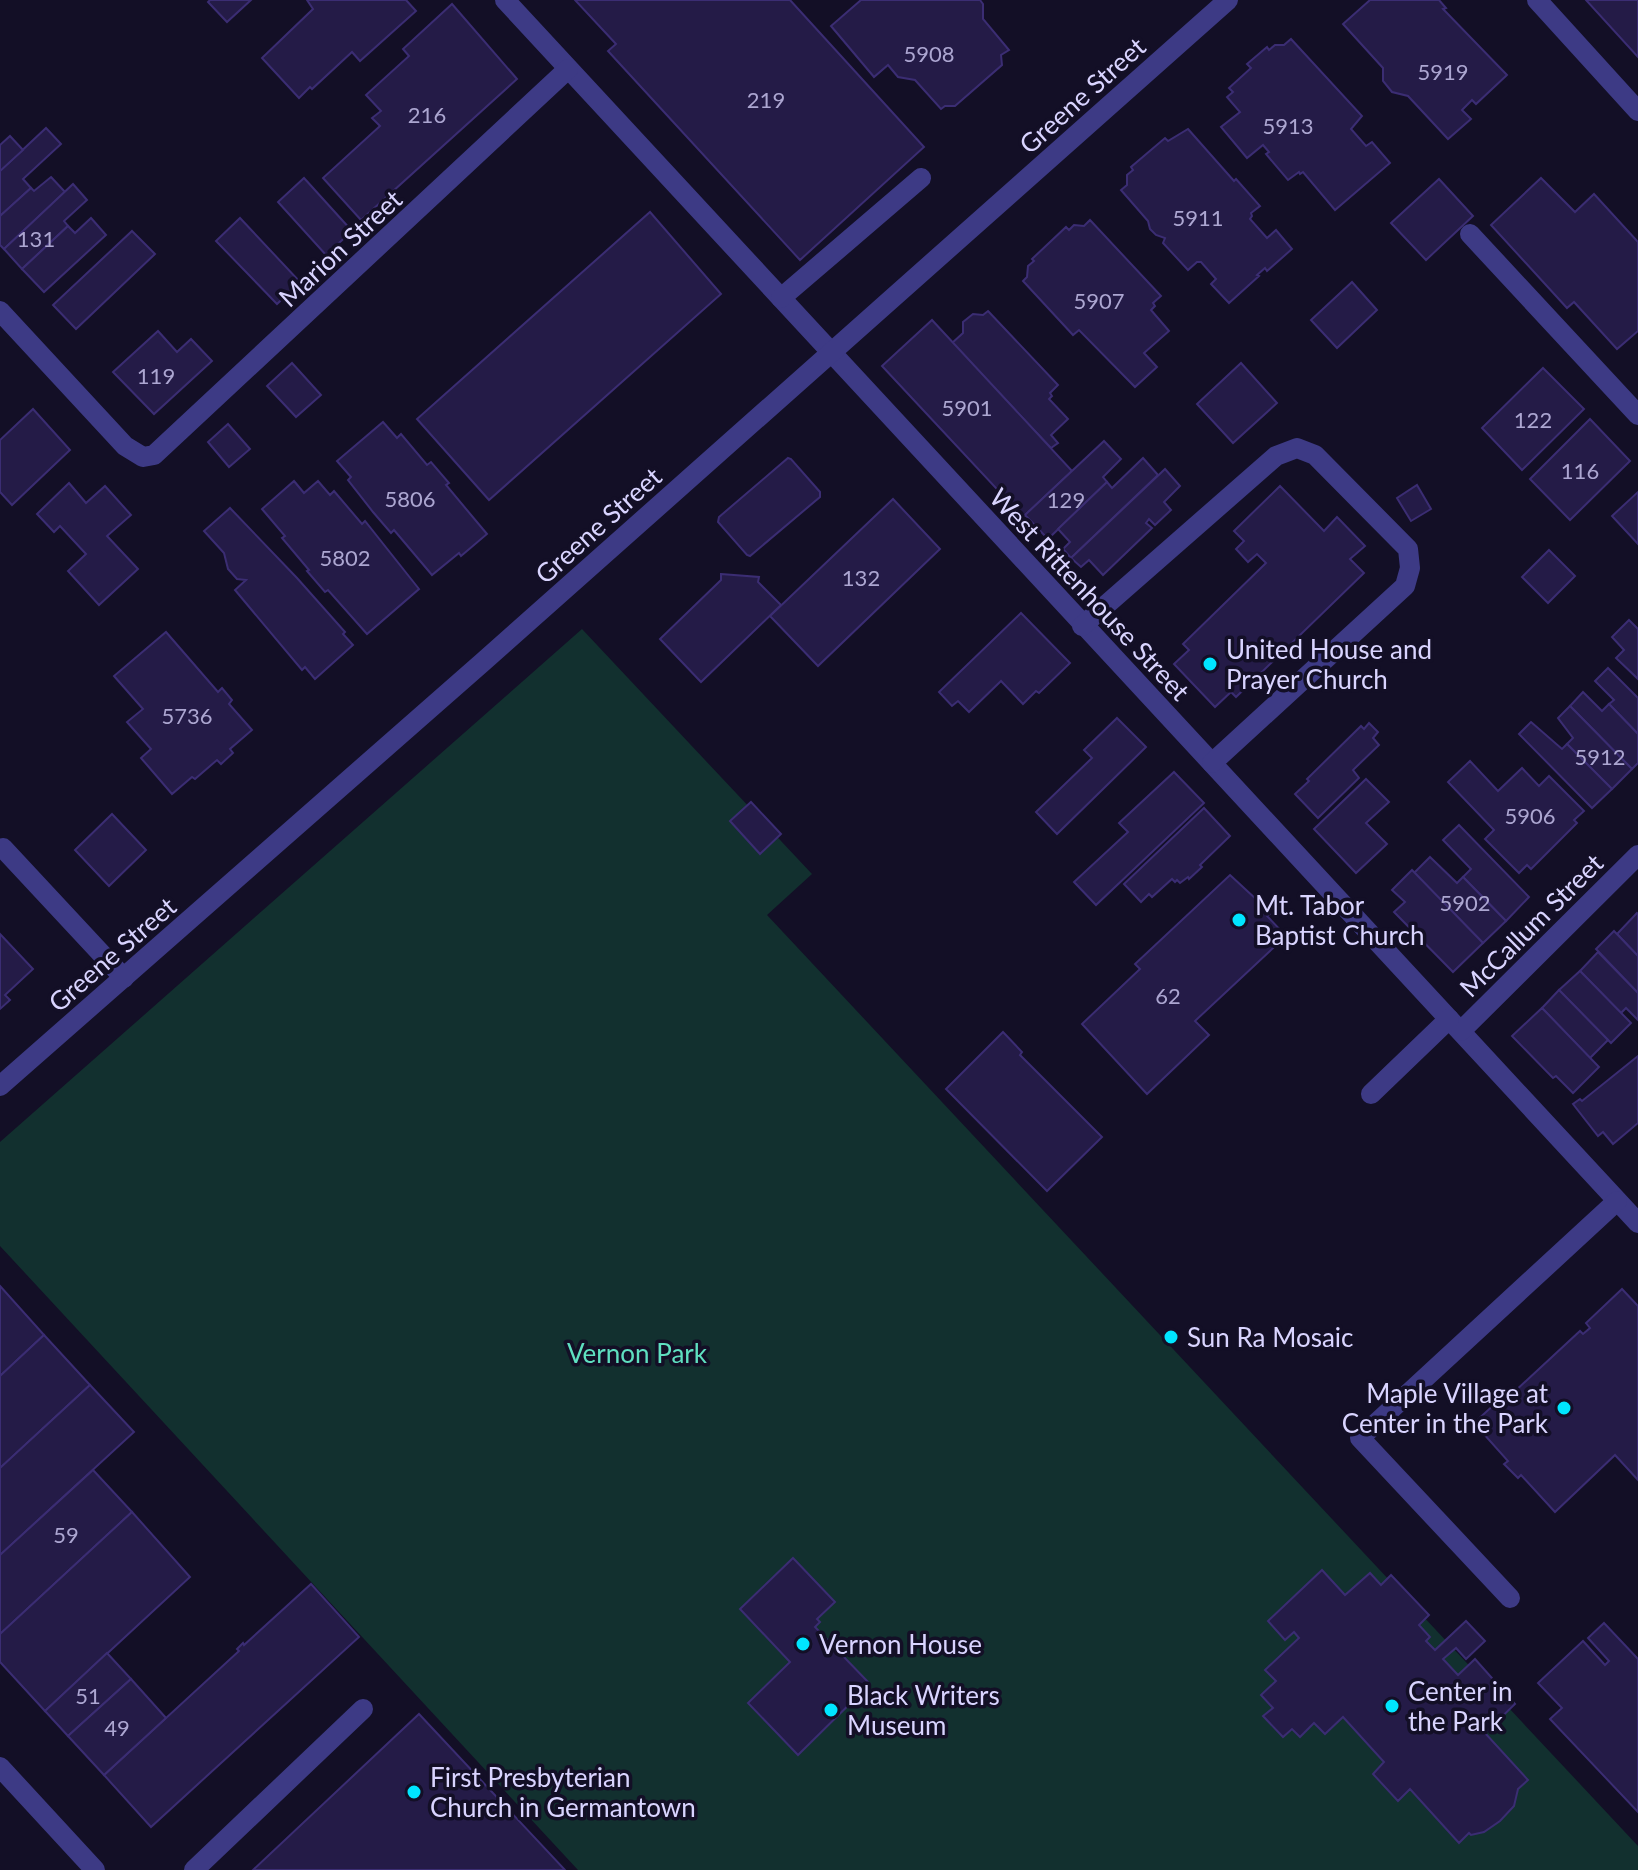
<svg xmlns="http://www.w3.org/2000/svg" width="1638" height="1870" viewBox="0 0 1638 1870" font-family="Lato,sans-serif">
<rect width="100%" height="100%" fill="#130f26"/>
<!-- green -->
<polygon fill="#12302f" points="582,629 812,874 767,915 1638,1846 1638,1870 578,1870 0,1246 0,1142"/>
<!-- building -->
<g fill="#241b47" stroke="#3b2d73" stroke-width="2">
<polygon points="210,0 251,0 227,22 208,2"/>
<polygon points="307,0 406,0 416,11 360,61 352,52 312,89 310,87 299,98 262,58 313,9"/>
<polygon points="575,0 790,0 924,147 800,260 608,51 616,44"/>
<polygon points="861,0 980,0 983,4 983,19 1009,50 1001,55 1002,65 955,106 945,106 941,109 915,80 898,77 888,65 874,77 831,26"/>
<polygon points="1370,0 1439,0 1446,8 1443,9 1507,75 1476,104 1472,100 1462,110 1471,119 1448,139 1408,96 1392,92 1383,81 1383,68 1343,24"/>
<polygon points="1586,0 1638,0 1638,57"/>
<polygon points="452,4 517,79 361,220 323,178 380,126 372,118 381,111 366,95 409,56 403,49"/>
<polygon points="1291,39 1362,116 1351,129 1366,146 1372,142 1390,163 1335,210 1303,172 1300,174 1299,172 1288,180 1266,154 1269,152 1263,145 1247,158 1221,127 1240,112 1227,97 1233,92 1229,88 1251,68 1247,64 1267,47 1269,50 1275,45 1284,45"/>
<polygon points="46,128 61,144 23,179 31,188 0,216 0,171"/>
<polygon points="1188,129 1234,181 1236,179 1260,206 1251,213 1252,216 1250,219 1267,238 1276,230 1292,249 1267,271 1265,268 1257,275 1259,276 1229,303 1211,284 1216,279 1201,262 1197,262 1188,270 1163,243 1165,238 1156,235 1150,229 1148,221 1121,190 1127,185 1127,175 1133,170 1131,167 1165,138 1168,141"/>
<polygon points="10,136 23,150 0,171 0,145"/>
<polygon points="51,177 65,192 4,249 0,245 0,216 31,188 34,191"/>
<polygon points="304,178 352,231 326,255 278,202"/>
<polygon points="1541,178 1575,212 1594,194 1638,242 1638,331 1617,349 1574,302 1567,308 1491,225"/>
<polygon points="1439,179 1473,216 1426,260 1391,223"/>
<polygon points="73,184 87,200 64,221 68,226 22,269 4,249"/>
<polygon points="650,212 721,294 489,500 417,419"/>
<polygon points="91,218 106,235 44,292 22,269 68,226 75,233"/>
<polygon points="240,218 300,282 277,304 216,241"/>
<polygon points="1090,220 1161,296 1153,303 1155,306 1151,310 1169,331 1144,353 1157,367 1135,387 1079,330 1073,335 1023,281 1027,277 1028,266 1034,261 1032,259 1066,227 1069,230 1074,225 1084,226"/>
<polygon points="132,231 155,254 76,329 53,305"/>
<polygon points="1352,282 1377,310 1337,348 1311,320"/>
<polygon points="988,311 1058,385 1050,393 1052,396 1049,399 1068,419 1051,435 1058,443 1051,448 952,343 963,333 963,322 973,314 983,315"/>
<polygon points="932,320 1072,471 1023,517 882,366"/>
<polygon points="158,331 177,352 191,339 212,361 154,414 113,372"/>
<polygon points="292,363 321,395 296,417 267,386"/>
<polygon points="1241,363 1277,403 1233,443 1197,404"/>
<polygon points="1543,368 1584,409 1522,470 1482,428"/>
<polygon points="33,409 70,450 12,505 0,492 0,440"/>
<polygon points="1590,419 1630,461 1570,520 1530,479"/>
<polygon points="383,422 397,438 401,434 427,465 431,462 449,483 446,485 487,534 461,556 459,553 432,575 394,530 391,533 373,512 348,480 351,477 337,461"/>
<polygon points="228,424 250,449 229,467 208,442"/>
<polygon points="1104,441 1121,459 1103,477 1107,482 1048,539 1025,515"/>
<polygon points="788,458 791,459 820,492 820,497 750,556 747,555 718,522 719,517"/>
<polygon points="1143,458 1158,475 1071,558 1063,549 1070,542 1058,529 1107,482 1112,488"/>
<polygon points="1165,469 1180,486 1164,502 1171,510 1155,525 1149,519 1146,523 1152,528 1103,575 1089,560 1081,567 1071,558"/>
<polygon points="294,481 304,493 318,481 330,495 334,491 362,524 365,521 419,589 367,634 328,590 325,592 307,571 309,570 282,538 285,536 262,509"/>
<polygon points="69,483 86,503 105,486 131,515 107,536 138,569 99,605 68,571 86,554 60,526 54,532 37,514"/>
<polygon points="1417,485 1431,509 1411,521 1397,498"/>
<polygon points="1280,486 1324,531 1337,517 1365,546 1350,559 1364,573 1236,697 1231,692 1215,707 1174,664 1189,650 1183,644 1266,563 1257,554 1248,562 1236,549 1244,541 1234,531"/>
<polygon points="1638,492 1638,544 1612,516"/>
<polygon points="893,499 940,549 818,666 770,616"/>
<polygon points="230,508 297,578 345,632 343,634 353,645 315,679 305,667 302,670 235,590 246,580 237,579 228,569 224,553 204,531"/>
<polygon points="1549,550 1575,576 1548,603 1522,577"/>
<polygon points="721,574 759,577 758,582 781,605 701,682 660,639 721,580"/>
<polygon points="1021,613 1070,663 1039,693 1036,691 1023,704 1001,681 969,712 958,701 952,706 939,692"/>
<polygon points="1629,620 1638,629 1638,679 1616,658 1624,650 1612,637"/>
<polygon points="166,632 218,692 222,688 232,700 229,704 252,730 230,749 233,753 221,764 217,760 195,779 192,777 172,794 141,758 151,749 127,722 143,709 114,676"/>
<polygon points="1608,668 1638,698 1638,734 1609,704 1614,700 1595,681"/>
<polygon points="1583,692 1602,711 1609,704 1638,734 1638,763 1632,769 1570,706"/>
<polygon points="1570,706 1632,769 1612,789 1567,744 1573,738 1558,718"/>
<polygon points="1117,718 1146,747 1057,834 1036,812 1092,758 1084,750"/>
<polygon points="1531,722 1562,749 1567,744 1612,789 1592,808 1519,734"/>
<polygon points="1369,723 1378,732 1373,738 1379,745 1353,770 1359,778 1318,818 1295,794 1309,781 1307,779 1361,726 1364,729"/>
<polygon points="1470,761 1498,791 1522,768 1539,786 1549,776 1584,811 1574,820 1577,823 1531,869 1527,865 1519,873 1485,839 1494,830 1448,782"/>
<polygon points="1174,772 1204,803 1096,905 1074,882 1128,832 1119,823"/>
<polygon points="1366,779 1389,802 1366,823 1387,844 1356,873 1314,829"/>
<polygon points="751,802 781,834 760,854 730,821"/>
<polygon points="1204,808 1230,836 1200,865 1202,867 1189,879 1188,877 1180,883 1177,880 1175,882 1172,879 1152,897 1149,894 1141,902 1124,884"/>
<polygon points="112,814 146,850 109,886 75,850"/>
<polygon points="1459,825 1529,897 1506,921 1463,877 1471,869 1443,840"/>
<polygon points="1430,857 1457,883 1463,877 1506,921 1483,943 1414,873"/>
<polygon points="1412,870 1483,943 1453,972 1394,912 1405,902 1392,890"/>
<polygon points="1230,875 1271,913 1267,916 1286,936 1195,1021 1209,1035 1147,1094 1082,1024 1140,969 1135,964"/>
<polygon points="1637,913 1638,914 1638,956 1617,934"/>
<polygon points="1614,931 1638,956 1638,993 1596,949"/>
<polygon points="0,934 33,969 5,995 10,1000 0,1009"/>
<polygon points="1598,952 1638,993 1638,1020 1626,1008 1621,1013 1580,971"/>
<polygon points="1580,971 1631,1023 1611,1043 1559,990"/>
<polygon points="1559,990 1608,1040 1590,1058 1542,1008"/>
<polygon points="1542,1008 1599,1067 1573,1093 1556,1076 1553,1078 1512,1036"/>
<polygon points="1003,1032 1022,1052 1020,1055 1102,1137 1047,1191 946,1089"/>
<polygon points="1638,1056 1638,1123 1613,1144 1603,1132 1598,1136 1573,1104 1580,1099 1582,1101"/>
<polygon points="0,1286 44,1335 0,1376"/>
<polygon points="1622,1289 1638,1306 1638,1480 1615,1455 1555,1512 1521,1475 1518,1478 1504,1464 1508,1461 1474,1423 1509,1391 1513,1393 1580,1331 1583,1334 1590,1328 1586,1323"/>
<polygon points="44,1335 90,1385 0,1468 0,1376"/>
<polygon points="90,1385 134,1432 0,1555 0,1468"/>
<polygon points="93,1470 132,1512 0,1634 0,1555"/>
<polygon points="132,1512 190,1577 45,1711 0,1662 0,1634"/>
<polygon points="793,1558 835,1602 817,1619 820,1622 815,1627 870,1684 798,1755 748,1703 790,1662 740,1609"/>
<polygon points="1322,1570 1345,1595 1370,1573 1381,1585 1391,1575 1429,1615 1419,1625 1430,1637 1426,1641 1435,1650 1466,1621 1485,1641 1466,1659 1456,1648 1443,1659 1458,1675 1475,1659 1515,1704 1485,1733 1528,1780 1518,1789 1514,1806 1500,1821 1484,1832 1471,1835 1469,1833 1459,1843 1410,1789 1398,1801 1373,1774 1384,1762 1343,1717 1325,1734 1314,1723 1300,1737 1292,1729 1283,1737 1263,1716 1273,1708 1261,1695 1276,1681 1265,1670 1299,1638 1294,1632 1285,1640 1268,1621"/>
<polygon points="311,1584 359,1637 151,1827 104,1775 239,1651 237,1649 243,1643 244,1645"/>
<polygon points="1604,1623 1638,1659 1638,1812 1550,1719 1562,1708 1538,1683 1583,1641 1605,1665 1609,1661 1588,1638"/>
<polygon points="107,1653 131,1679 68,1736 45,1711"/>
<polygon points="131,1679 166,1718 104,1775 68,1736"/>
<polygon points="419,1714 565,1870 253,1870"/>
</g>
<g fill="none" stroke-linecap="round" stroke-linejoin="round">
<!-- minor -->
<g stroke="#3d3a85" stroke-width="20">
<polyline points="505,0 1638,1223"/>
<polyline points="1537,0 1638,111"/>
<polyline points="1470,234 1638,415"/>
<polyline points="781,298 921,178"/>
<polyline points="0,311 125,446 143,457 154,455 568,69"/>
<polyline points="1082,626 1276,456 1297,448 1315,455 1408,549 1410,568 1405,586 1212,763"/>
<polyline points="3,848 124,978"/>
<polyline points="1461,1031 1638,855"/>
<polyline points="0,1086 484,661 1228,0"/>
<polyline points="1371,1094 1449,1019"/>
<polyline points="1510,1598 1360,1438 1617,1201"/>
<polyline points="0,1767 95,1870"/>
<polyline points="194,1870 363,1709"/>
</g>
</g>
<!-- markers -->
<g fill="#00e5ff" stroke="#130f26" stroke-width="3">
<circle cx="1210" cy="664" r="8"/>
<circle cx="1239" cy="920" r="8"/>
<circle cx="1171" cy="1337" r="8"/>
<circle cx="1564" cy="1408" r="8"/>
<circle cx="803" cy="1644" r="8"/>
<circle cx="1392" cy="1706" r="8"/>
<circle cx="831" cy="1710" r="8"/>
<circle cx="414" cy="1792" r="8"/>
</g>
<g text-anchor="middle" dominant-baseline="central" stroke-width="7" stroke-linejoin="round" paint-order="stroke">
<!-- number labels -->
<g font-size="22" fill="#aca6d1">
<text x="929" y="53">5908</text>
<text x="1443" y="71">5919</text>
<text x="766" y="99">219</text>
<text x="427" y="114">216</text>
<text x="1288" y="125">5913</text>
<text x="1198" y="217">5911</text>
<text x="36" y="238">131</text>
<text x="1099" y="300">5907</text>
<text x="156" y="375">119</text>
<text x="967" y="407">5901</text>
<text x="1533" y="419">122</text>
<text x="1580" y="470">116</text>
<text x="410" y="498">5806</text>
<text x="1066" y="499">129</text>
<text x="345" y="557">5802</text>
<text x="861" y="577">132</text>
<text x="187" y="715">5736</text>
<text x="1600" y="756">5912</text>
<text x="1530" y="815">5906</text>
<text x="1465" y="902">5902</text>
<text x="1168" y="995">62</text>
<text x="66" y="1534">59</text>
<text x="88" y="1695">51</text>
<text x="117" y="1727">49</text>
</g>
<!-- street labels -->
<g font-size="26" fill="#d9d4ff" stroke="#130f26">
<text transform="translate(1082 95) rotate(-42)">Greene Street</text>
<text transform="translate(340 248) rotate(-43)">Marion Street</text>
<text transform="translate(598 525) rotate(-42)">Greene Street</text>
<text transform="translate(1090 594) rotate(47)">West Rittenhouse Street</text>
<text transform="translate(1531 925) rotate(-45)">McCallum Street</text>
<text transform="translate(112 954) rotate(-41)">Greene Street</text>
</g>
<!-- poi labels -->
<g font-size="26" fill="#d9d4ff" stroke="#130f26" text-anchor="start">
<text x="1226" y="649">United House and<tspan x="1226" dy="30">Prayer Church</tspan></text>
<text x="1255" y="905">Mt. Tabor<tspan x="1255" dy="30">Baptist Church</tspan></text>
<text x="1187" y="1337">Sun Ra Mosaic</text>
<text x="1548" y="1393" text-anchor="end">Maple Village at<tspan x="1548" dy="30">Center in the Park</tspan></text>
<text x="819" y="1644">Vernon House</text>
<text x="1408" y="1691">Center in<tspan x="1408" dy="30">the Park</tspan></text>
<text x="847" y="1695">Black Writers<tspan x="847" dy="30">Museum</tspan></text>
<text x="430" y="1777">First Presbyterian<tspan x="430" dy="30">Church in Germantown</tspan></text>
</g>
<!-- park labels -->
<g font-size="26" fill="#5fe0c0" stroke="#130f26">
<text x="637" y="1353">Vernon Park</text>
</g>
</g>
</svg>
